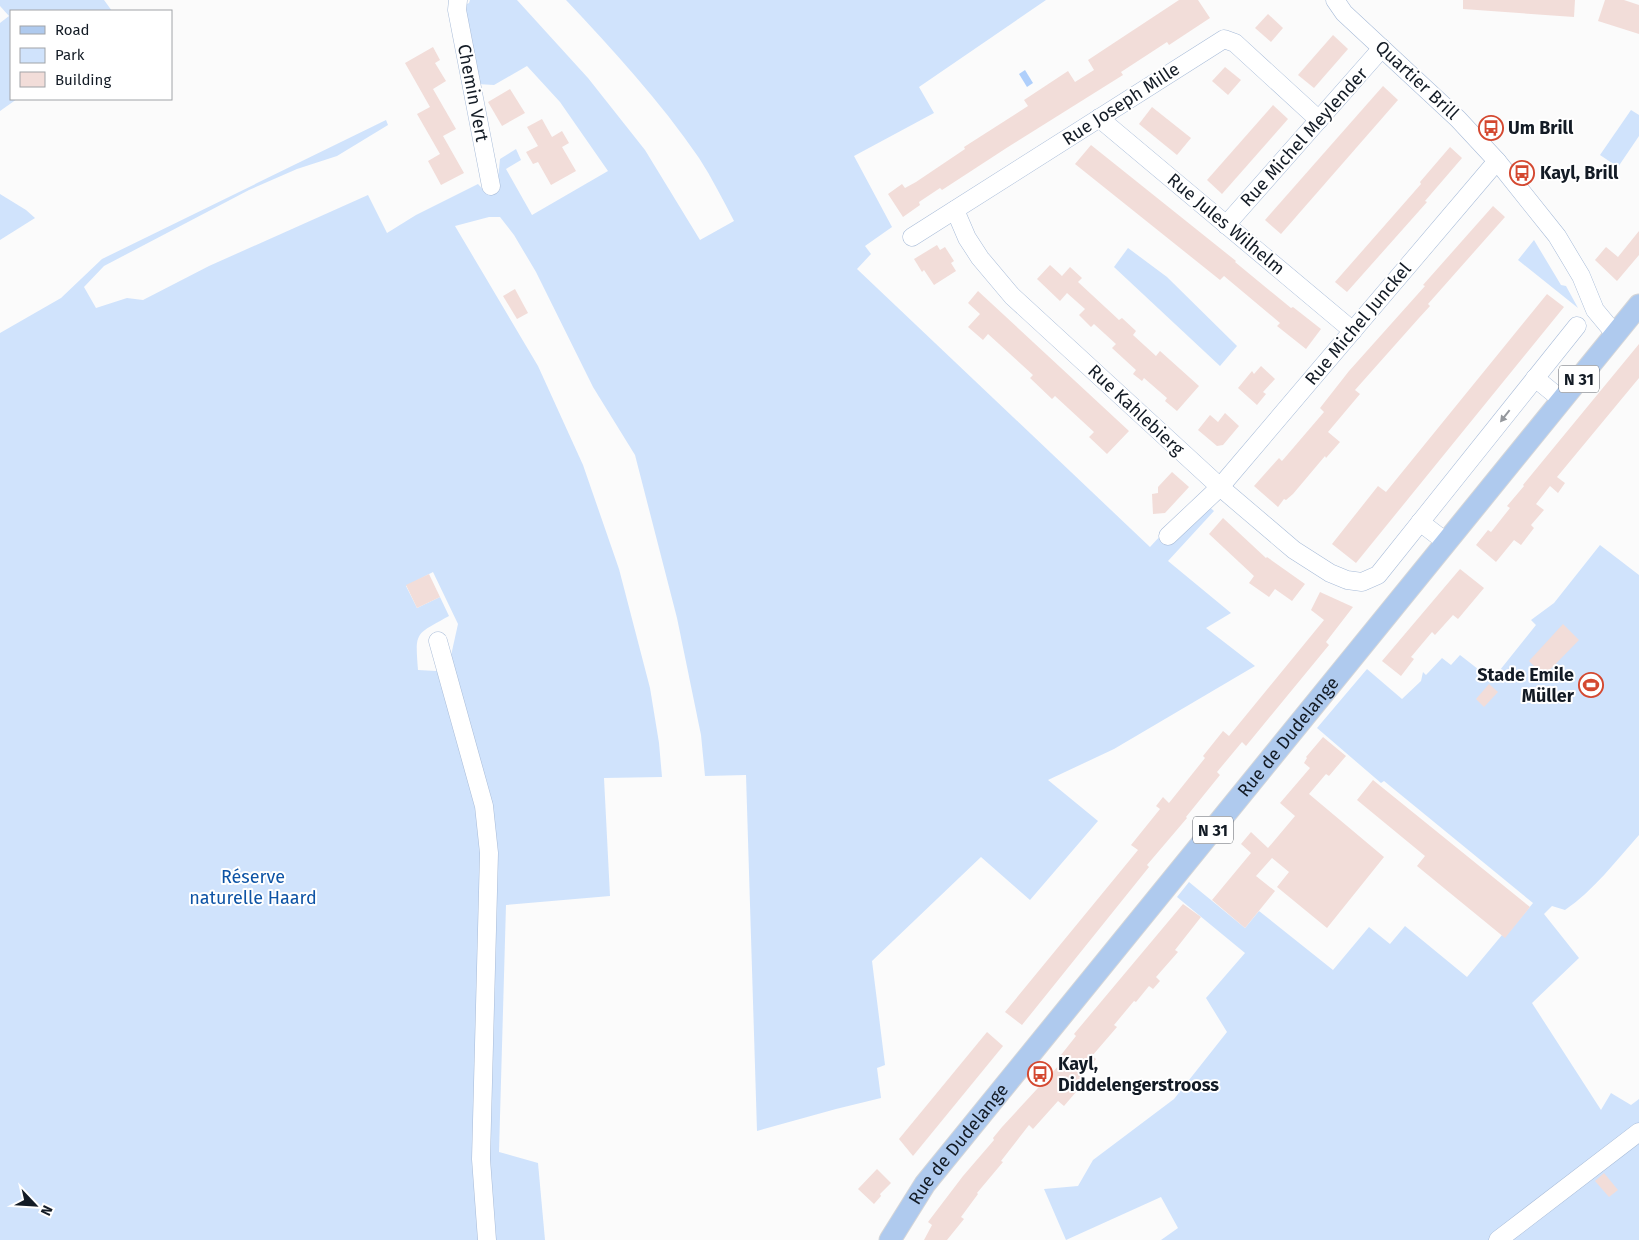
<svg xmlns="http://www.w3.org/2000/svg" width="1639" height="1240" viewBox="0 0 1639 1240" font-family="'Fira Sans',sans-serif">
<rect width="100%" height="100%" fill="#fbfbfb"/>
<!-- green -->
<g fill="#d0e3fc" fill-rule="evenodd">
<polygon points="0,0 104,0 112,11 11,11 11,99 17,99 0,111 0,23 9,16 0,6"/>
<path d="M470 0H517L588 78 645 150 700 240 734 221C723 200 712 178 699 158 660 101 613 50 566 0H1046L919 87 934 113 854 156 892 227 865 246 871 254 857 269 1150 547 1197 496 1214 511 1168 561 1231 613 1206 628 1255 666 1114 749 1048 780 1098 821 1030 900 981 857 872 961 885 1065 877 1068 881 1098 836 1109 757 1131 746 775 705 776 701 735 677 618 635 455 593 387 536 272 514 235 500 217H489L455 226 538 366 583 465 619 569 650 688 659 743 662 777 604 778 610 896 506 905 499 1152 538 1163 545 1240H0V333L61 298 102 259 386 120 388 125 337 156 297 169 249 190 104 266 84 287 96 308 127 298 143 300 209 266 368 195 387 233 416 215 478 184 487 194 497 189 500 159 516 149 521 160 506 169 532 215 608 171 560 102 527 66 494 85 477 84 465 5 469 3ZM433 572 458 624 450 660 436 671 418 670C415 631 415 635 449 616L440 597 417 608 406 586Z"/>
<polygon points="1631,110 1639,115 1639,136 1618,167 1600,155"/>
<polygon points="0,194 26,210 35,218 0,240"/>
<polygon points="1534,240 1561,285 1566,286 1578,308 1518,260"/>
<polygon points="1128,248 1167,277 1237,346 1220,366 1114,267"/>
<path d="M1600 545 1639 575V835C1615 862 1594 890 1565 910L1552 906 1544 914 1579 958 1532 1003 1601 1110 1611 1093 1631 1105 1639 1099V1240H1161L1178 1228 1161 1197 1066 1240 1044 1189 1078 1186 1093 1160 1174 1099 1227 1032 1206 998 1245 953 1177 897 1189 882 1245 928 1259 911 1333 970 1369 927 1390 944 1405 926 1467 977 1502 935 1505 937 1533 903 1384 781 1381 783 1317 728 1367 669 1402 699 1421 681 1423 672 1426 675 1442 658 1451 665 1460 655 1492 680 1536 625 1531 620 1554 603Z"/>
</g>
<!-- water -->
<polygon fill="#afcffb" points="1025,70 1033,83 1027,87 1019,74"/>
<!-- building -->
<g fill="#f2ddd9">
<polygon points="1179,0 1198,0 1210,18 1169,45 1167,42 1121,72 1123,75 1008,147 942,190 940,188 919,202 920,205 903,217 888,194 902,184 905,188 916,182 965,149 964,147 1028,106 1024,100 1068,71 1075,82 1094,70 1088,60"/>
<polygon points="1463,0 1575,0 1574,17 1463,9"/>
<polygon points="1605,0 1624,0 1639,5 1639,34 1598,21"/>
<polygon points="1268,14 1283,28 1271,42 1255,28"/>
<polygon points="1333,35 1348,49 1314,88 1298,75"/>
<polygon points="433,47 440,60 435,63 446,81 433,89 456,129 443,136 464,173 441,185 428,161 440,154 417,114 430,107 405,63"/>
<polygon points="1225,67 1241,80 1228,95 1212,81"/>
<polygon points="1383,86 1398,100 1281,234 1265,220"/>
<polygon points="510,89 525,113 502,126 488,102"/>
<polygon points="1273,105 1288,119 1222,194 1207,180"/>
<polygon points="1152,107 1191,138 1177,155 1139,124"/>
<polygon points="542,119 552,137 562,131 569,143 562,147 576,171 551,185 538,162 533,164 526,152 538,146 527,127"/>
<polygon points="1091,145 1236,261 1235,262 1291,308 1293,307 1321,329 1306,349 1277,326 1280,323 1224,276 1220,280 1075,164"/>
<polygon points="1450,147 1462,158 1425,201 1427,202 1347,292 1335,282 1421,184 1420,182"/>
<polygon points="1493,206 1505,217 1428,304 1430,306 1419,318 1355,390 1360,394 1328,432 1340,442 1326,458 1325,456 1293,494 1286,500 1284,499 1278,507 1254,486 1279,458 1282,461 1324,412 1320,408 1349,371 1425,286 1423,285"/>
<polygon points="1639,231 1639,255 1617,281 1595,260 1606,247 1618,257"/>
<polygon points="937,245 940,250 945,247 954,261 951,263 956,271 934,285 924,270 922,272 914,259"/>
<polygon points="1050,265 1062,276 1070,267 1082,278 1078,282 1119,320 1122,318 1136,331 1133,335 1156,356 1160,351 1199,386 1177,411 1165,401 1167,398 1144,378 1142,381 1133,374 1136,370 1112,348 1116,344 1094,324 1091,327 1079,315 1085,309 1067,293 1060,301 1037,279"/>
<polygon points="515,289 528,313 517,319 503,296"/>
<polygon points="978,291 1129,431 1107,454 1089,437 1094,432 1055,396 1052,399 1030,378 1033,375 988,334 983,340 968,327 980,314 968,303"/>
<polygon points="1547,294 1564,307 1356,563 1332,544 1378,486 1386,492"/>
<polygon points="1639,344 1639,378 1557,477 1565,483 1558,493 1550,486 1536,504 1544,510 1531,525 1534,528 1521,545 1514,540 1496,562 1476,545 1488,530 1491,532 1510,508 1507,506 1524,486 1523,485"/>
<polygon points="1261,366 1275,379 1263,392 1266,394 1257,405 1238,388 1252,371 1254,374"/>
<polygon points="1225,413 1239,426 1223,445 1217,446 1198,430 1210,415 1218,422"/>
<polygon points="1172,472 1189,487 1165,513 1153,514 1152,494 1158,493 1158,487"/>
<polygon points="1223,518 1266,558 1267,557 1305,584 1292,601 1275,589 1269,597 1249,583 1254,576 1209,534"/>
<polygon points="1460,569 1484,588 1458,619 1453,615 1435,635 1432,632 1411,657 1414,659 1401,676 1382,661"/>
<polygon points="429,574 440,597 417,608 406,585"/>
<polygon points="1320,592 1353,607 1326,642 1329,645 1246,746 1242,742 1217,772 1220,775 1186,817 1187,818 1147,865 1149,867 1022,1025 1005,1012 1138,850 1131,845 1160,809 1156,806 1163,797 1169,803 1205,758 1203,756 1223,731 1229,736 1324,620 1311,610"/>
<polygon points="1563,624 1579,640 1540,680 1530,670 1534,666 1529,661"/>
<polygon points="1489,684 1498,692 1484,707 1476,699"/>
<polygon points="1323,737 1346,756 1329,776 1326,774 1309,794 1384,857 1327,928 1277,887 1289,872 1272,858 1256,876 1275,891 1245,928 1212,900 1251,853 1241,844 1251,832 1268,848 1295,816 1280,803 1310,768 1304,763 1307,758 1306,757"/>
<polygon points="1373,780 1530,907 1505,938 1417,866 1425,856 1357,800"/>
<polygon points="1183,904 1201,917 1175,950 1178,952 1156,977 1160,981 1153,989 1149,986 1136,1002 1134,1001 1114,1025 1117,1027 1092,1056 1096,1059 1073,1088 1076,1092 1064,1106 1058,1101 1033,1129 1029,1125 1001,1161 1003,1162 977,1193 978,1194 961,1217 964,1219 947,1240 924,1240 932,1225 928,1222 963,1176 994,1140 993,1138 1002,1127 1061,1063 1057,1060 1076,1036 1074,1034"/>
<polygon points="987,1032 1003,1046 913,1156 899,1139"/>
<polygon points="877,1169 891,1183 880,1194 881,1196 874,1204 858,1189"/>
<polygon points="1604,1173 1618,1190 1609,1197 1595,1181"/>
</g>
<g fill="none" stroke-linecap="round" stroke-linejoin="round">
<defs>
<g id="minor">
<polyline points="458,0 457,10 491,186"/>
<polyline points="1335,0 1344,13 1458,119 1497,161 1557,236 1581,276 1595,310 1615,334"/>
<polyline points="1099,118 1353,331"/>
<polyline points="955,210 967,238 980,258 1012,296 1220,487 1294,550 1330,573 1347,580 1362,582 1378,575 1577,326"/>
<polyline points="1226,225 1382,48"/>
<polyline points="912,237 1224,39 1235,43 1319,120"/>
<polyline points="1535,378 1562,400"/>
<polyline points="1420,522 1446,542"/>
<polyline points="1168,536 1220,487 1497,161"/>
<polyline points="438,641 484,806 489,853 481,1159 487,1240"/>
<polyline points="1498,1240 1639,1132"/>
</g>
<g id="major">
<path id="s1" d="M890 1240 925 1184 1639 305"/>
</g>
</defs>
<!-- minor casing -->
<use href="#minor" stroke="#a7bbd8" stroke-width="19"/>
<!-- major casing -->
<use href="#major" stroke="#d5d6d8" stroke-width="23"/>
<!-- minor -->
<use href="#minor" stroke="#fff" stroke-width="18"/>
<!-- major -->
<use href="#major" stroke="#afcaee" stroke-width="21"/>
</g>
<!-- one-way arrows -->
<defs><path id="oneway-solid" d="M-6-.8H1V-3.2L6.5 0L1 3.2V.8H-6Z" transform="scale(1.25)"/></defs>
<use fill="#95989d" href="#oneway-solid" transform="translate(1505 416) rotate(128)"/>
<!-- icons -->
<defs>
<symbol id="bus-ring" viewBox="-11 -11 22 22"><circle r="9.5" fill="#fff" stroke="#d44830" stroke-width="1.5"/><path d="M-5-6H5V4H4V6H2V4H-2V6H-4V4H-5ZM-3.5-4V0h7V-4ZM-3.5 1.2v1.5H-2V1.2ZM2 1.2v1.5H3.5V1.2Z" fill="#d44830"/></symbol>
<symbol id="stadium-ring" viewBox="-11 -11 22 22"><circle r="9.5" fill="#fff" stroke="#d44830" stroke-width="1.5"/><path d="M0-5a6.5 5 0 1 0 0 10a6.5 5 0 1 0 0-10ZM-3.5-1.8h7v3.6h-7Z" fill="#d44830"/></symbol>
</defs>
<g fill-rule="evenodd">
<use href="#bus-ring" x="1477" y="114" width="28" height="28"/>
<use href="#bus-ring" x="1508" y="159" width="28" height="28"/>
<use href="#stadium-ring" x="1577" y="671" width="28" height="28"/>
<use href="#bus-ring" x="1026" y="1060" width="28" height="28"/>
</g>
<g text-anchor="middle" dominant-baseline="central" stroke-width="4" stroke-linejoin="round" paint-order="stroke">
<!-- shield labels -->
<g fill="#fff" stroke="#5a5f66" stroke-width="1">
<rect x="1559" y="365.5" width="40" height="27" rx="4"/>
<rect x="1193" y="816.5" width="40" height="27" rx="4"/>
</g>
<g font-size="16" font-weight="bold" fill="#131b25">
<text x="1579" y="379">N 31</text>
<text x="1213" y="830">N 31</text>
</g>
<!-- street labels -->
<g font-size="18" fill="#131b25" stroke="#fff">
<text transform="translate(1417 80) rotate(43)">Quartier Brill</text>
<text transform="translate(473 93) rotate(79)">Chemin Vert</text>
<text transform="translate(1121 104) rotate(-33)">Rue Joseph Mille</text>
<text transform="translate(1304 137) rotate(-48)">Rue Michel Meylender</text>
<text transform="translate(1226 224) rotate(40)">Rue Jules Wilhelm</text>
<text transform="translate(1358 324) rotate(-50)">Rue Michel Junckel</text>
<text transform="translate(1136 410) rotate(43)">Rue Kahlebierg</text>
<text stroke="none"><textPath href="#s1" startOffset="642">Rue de Dudelange</textPath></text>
<text stroke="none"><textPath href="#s1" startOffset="118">Rue de Dudelange</textPath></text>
</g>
<!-- poi labels -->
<g font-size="18" font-weight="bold" fill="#131b25" stroke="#fff" text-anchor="start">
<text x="1508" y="128">Um Brill</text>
<text x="1540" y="173">Kayl, Brill</text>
<text x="1574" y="675" text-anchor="end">Stade Emile<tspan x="1574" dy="21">Müller</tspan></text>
<text x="1058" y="1064">Kayl,<tspan x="1058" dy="21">Diddelengerstrooss</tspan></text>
</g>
<!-- park labels -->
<g font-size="18" fill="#0d53a5" stroke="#fff">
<text x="253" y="877">Réserve<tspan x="253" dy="21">naturelle Haard</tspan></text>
</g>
</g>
<!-- legend -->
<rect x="10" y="10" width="162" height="90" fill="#ffffff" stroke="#a1a4a8"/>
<rect x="20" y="26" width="25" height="8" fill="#afcaee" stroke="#a1a4a8"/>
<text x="55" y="35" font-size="15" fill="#131b25">Road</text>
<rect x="20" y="48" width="25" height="15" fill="#d0e3fc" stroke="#a1a4a8"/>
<text x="55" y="60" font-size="15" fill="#131b25">Park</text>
<rect x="20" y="72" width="25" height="15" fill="#f2ddd9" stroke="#a1a4a8"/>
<text x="55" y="85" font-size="15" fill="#131b25">Building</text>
<!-- north arrow -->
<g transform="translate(35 1205) rotate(115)" stroke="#ffffff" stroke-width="4" paint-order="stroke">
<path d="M0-4L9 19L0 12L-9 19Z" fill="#131b25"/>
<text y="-8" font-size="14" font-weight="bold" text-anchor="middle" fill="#131b25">N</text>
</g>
</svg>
